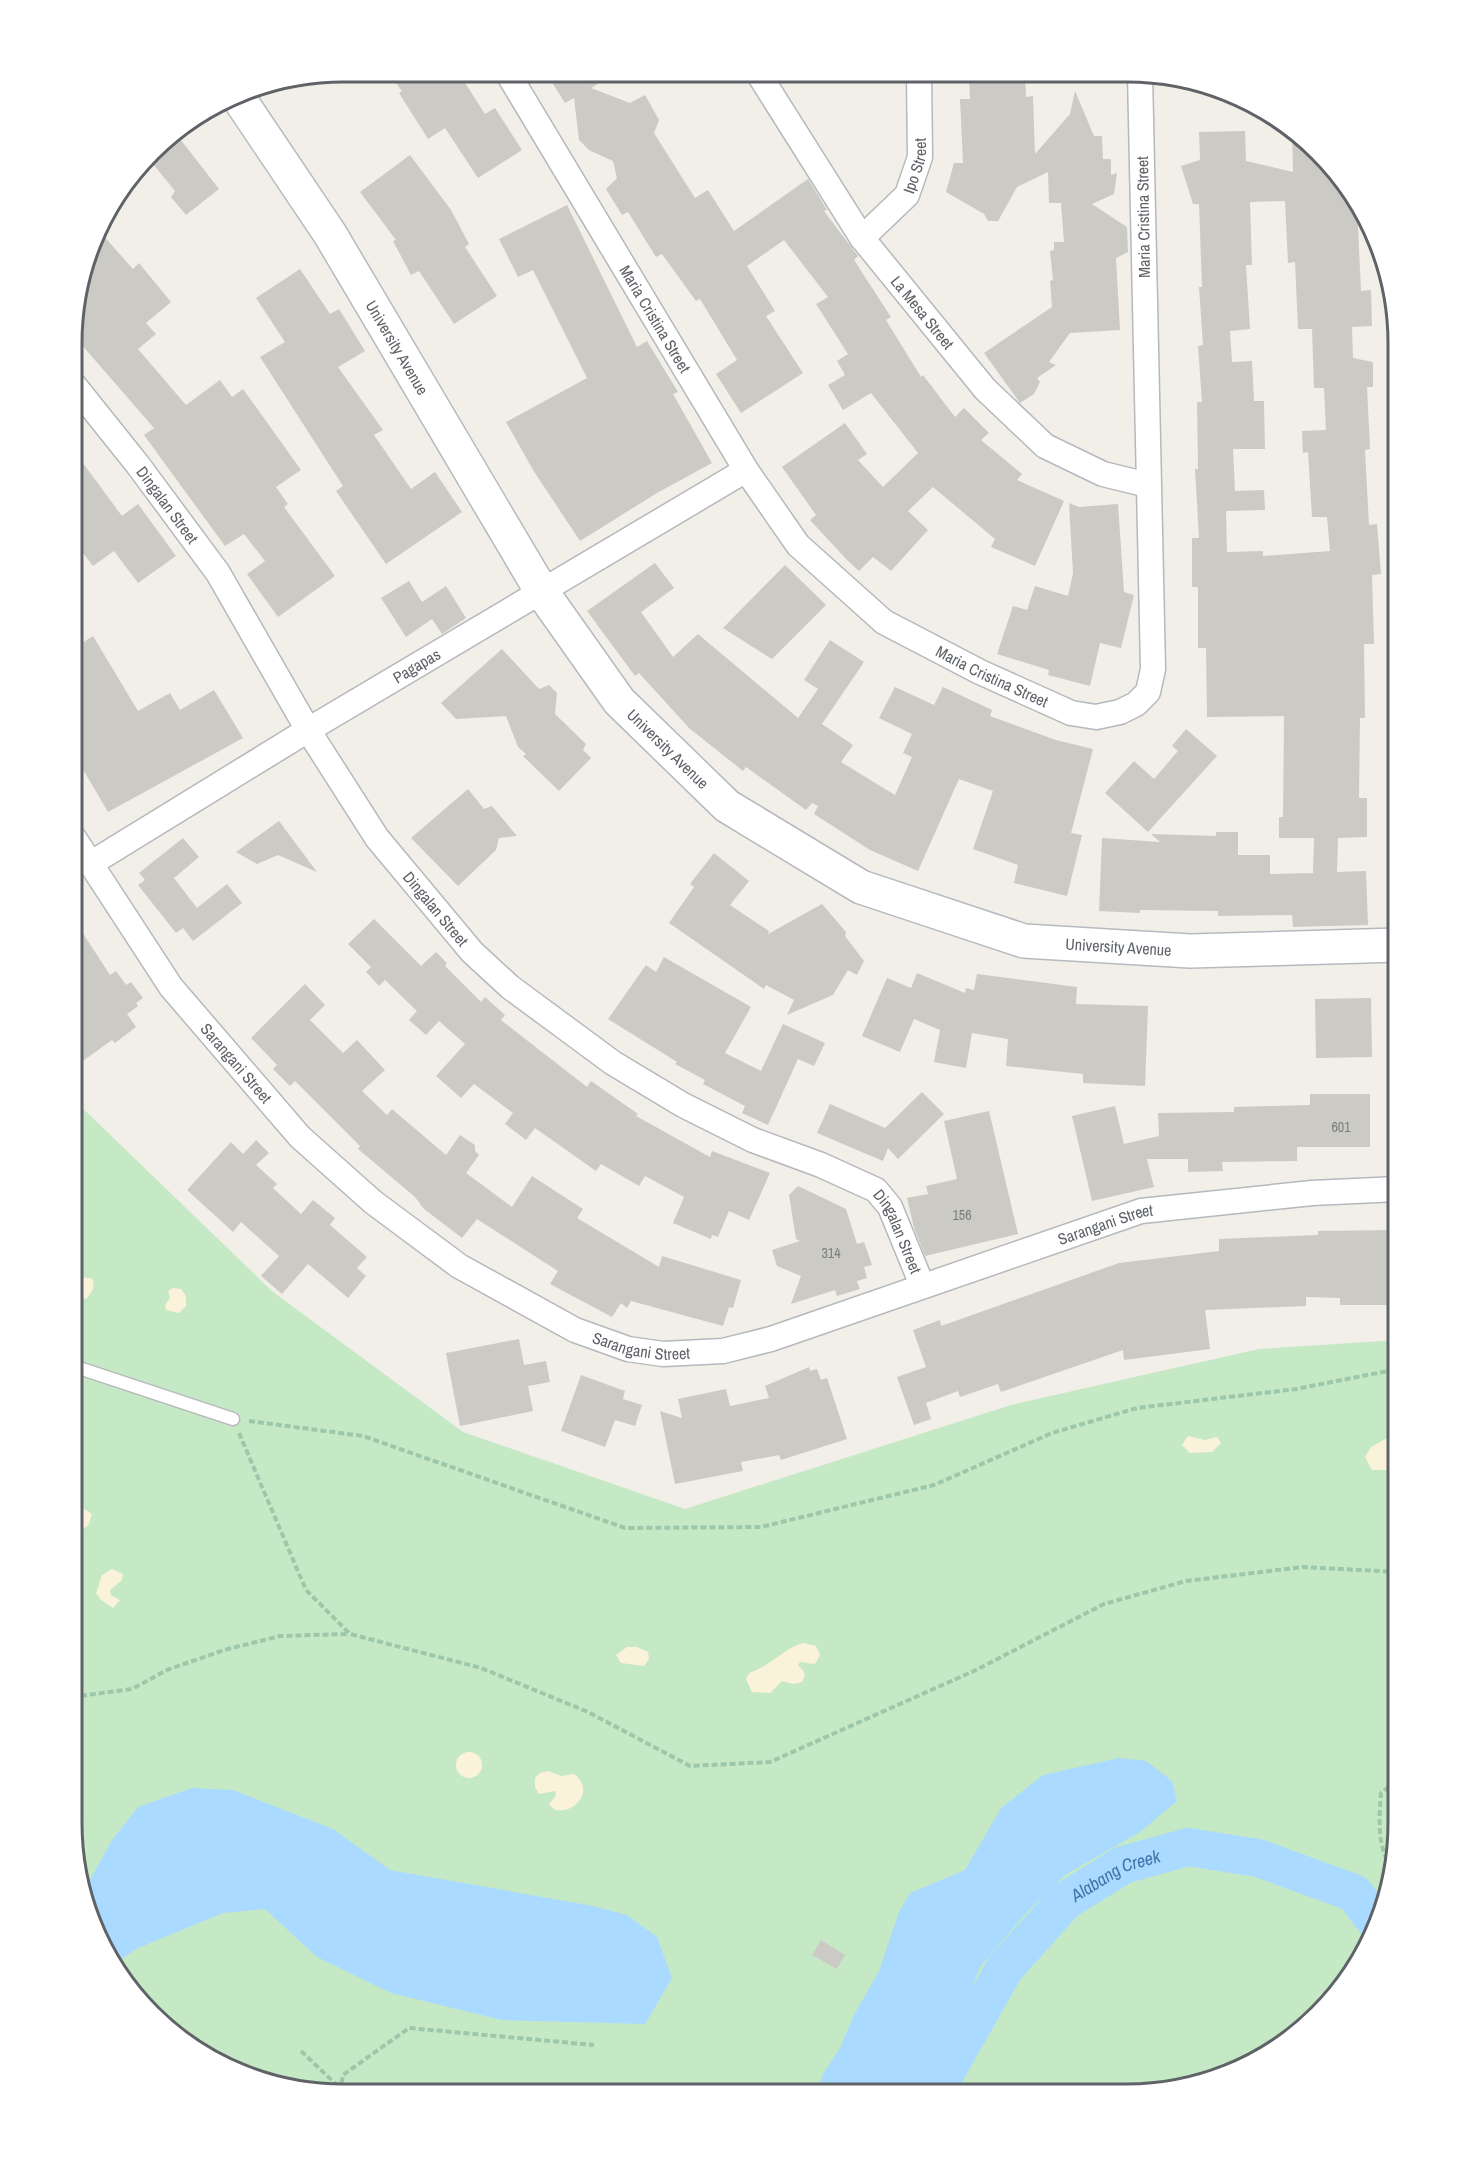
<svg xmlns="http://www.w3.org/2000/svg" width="1470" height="2166" viewBox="0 0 1470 2166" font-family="'Archivo Narrow',sans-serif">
<rect width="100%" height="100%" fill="#f1efe8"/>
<!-- green -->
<polygon fill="#c5e8c5" points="73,1099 273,1292 463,1432 685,1509 1011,1405 1259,1349 1398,1340 1397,1841 1377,1926 1342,1988 1292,2038 1231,2073 1127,2094 308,2092 240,2073 178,2038 128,1988 93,1927 72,1822"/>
<!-- sand -->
<g fill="#fbf3d9">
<path d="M73 1277 92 1278C96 1287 92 1292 86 1299L73 1297Z"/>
<polygon points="173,1288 181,1289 186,1296 186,1306 179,1313 166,1310 165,1305 170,1298 168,1291"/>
<polygon points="1398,1432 1398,1470 1372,1470 1365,1457 1371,1447"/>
<polygon points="1188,1436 1205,1440 1217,1437 1221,1443 1212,1452 1190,1453 1182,1445"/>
<polygon points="83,1508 92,1514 88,1526 82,1529 72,1527 72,1512"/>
<polygon points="112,1569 123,1574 122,1580 110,1590 111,1595 120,1600 113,1608 100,1599 96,1593 102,1575"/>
<path d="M803 1643 816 1646 820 1655 815 1664 800 1662 798 1665C804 1671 807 1674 802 1682L794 1684 782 1681 770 1693 752 1692 746 1679 749 1673C771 1666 784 1648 803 1643Z"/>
<polygon points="627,1647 637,1647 648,1652 649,1659 644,1666 621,1663 616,1655"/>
<circle cx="469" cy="1765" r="13"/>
<path d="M548 1771 561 1776 574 1774C595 1790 576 1814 555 1810L549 1804 555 1797 556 1791 539 1794 535 1787V1778L540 1773Z"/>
</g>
<!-- water -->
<g fill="#aadaff">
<polygon points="1119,1758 1146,1761 1172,1781 1177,1801 1140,1832 1065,1875 1026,1913 980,1967 958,2022 915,2093 816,2093 823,2074 840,2048 854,2015 879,1971 899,1912 910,1893 965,1870 1001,1808 1043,1775"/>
<polygon points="192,1788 233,1790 333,1829 390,1870 593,1906 627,1915 657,1937 672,1978 645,2024 502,2020 391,1993 317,1957 265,1909 223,1913 138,1948 114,1964 93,1927 85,1889 112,1840 138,1807"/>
</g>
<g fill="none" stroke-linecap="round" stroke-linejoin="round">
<!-- river -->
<path stroke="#aadaff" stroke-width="38" id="s1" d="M934 2093 1005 1968 1065 1901 1123 1865 1188 1847 1258 1858 1354 1893 1378 1925"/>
</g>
<!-- building -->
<g fill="#cccac5" fill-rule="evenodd">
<polygon points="388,72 458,72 485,114 495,108 522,150 478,178 445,128 428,139 399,93 402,91"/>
<polygon points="546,73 615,73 591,88 630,103 645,95 659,120 654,133 695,198 708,190 734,231 808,179 827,210 824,211 858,256 854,260 891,317 886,320 921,377 923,375 955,417 964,408 989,433 981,440 1022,474 1017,480 1064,501 1035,566 991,547 995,539 933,487 908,511 928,530 891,571 873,557 859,571 847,560 810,520 816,515 782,467 845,423 867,454 858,460 883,487 918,453 871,393 843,410 828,385 845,375 837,361 848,354 816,304 828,297 784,240 747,266 775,311 766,316 803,373 741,413 716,374 737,360 700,299 696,301 662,254 656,257 628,212 622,215 606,189 617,178 613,161 589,150 579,140 574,98 565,103"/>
<polygon points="969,74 1025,74 1026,97 1033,96 1035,154 1070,114 1075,91 1094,136 1102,136 1103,159 1111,159 1111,175 1117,173 1114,194 1092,204 1127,227 1128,252 1116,258 1120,330 1070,333 1049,362 1056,365 1037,378 1040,382 1034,394 1020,403 984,353 1052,307 1050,281 1053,280 1050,251 1054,250 1054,242 1064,242 1061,203 1049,203 1048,172 1017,187 998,221 988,221 984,214 946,192 954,163 963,163 960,99 970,99"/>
<path d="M1292 129 1342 178 1357 205 1361 291 1371 290 1372 326 1352 327 1353 358 1373 362V387H1367L1370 449 1365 450 1369 525 1377 524 1381 574 1372 575 1374 644H1364L1365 718H1360L1359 798H1367V837L1338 838 1337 872 1366 871 1368 925 1293 927 1292 915 1218 916V911L1140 910V913L1099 911 1102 838 1160 842 1151 834 1216 836V832H1238V855H1270V874L1313 873 1314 838H1279V817H1283L1284 716 1207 717 1206 648H1198V587H1192V538H1199L1195 469H1198L1197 402H1202L1198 346 1203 345 1199 287H1202L1199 204H1193L1181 166 1200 160 1199 132 1245 131 1246 161 1293 172ZM1285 201 1288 263 1295 262 1298 329H1312L1314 388H1324L1326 430 1302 431 1303 453 1308 452 1312 517H1327L1330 551 1263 556V551L1227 552 1226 511 1265 510 1264 490 1235 491 1233 449H1265L1264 401H1254L1252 361 1232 362 1230 331 1250 329 1246 265H1252L1250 202Z"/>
<polygon points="177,135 219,189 186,215 171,197 175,191 149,159"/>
<polygon points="410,155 451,210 469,244 465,247 497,296 454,324 419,271 411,275 393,241 396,240 360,192"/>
<polygon points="567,205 637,347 647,341 678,392 673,394 712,463 657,493 580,541 533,470 506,422 587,378 533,270 518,277 499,239"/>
<polygon points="100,232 133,269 139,263 171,302 146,323 156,334 138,349 186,405 220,380 232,397 243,389 301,470 276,487 288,504 284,507 335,576 278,617 247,574 265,561 244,534 225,546 144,435 154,428 74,336 74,308"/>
<polygon points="300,269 330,314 339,309 365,351 338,367 383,430 374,435 411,489 435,472 462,512 386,564 336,491 343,486 260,357 285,342 256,298"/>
<polygon points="74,451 122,516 138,504 176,556 138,583 114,551 93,566 74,541"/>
<polygon points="1069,503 1079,507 1118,504 1124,592 1134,595 1121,648 1100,643 1090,686 1048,675 1049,670 997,654 1013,606 1027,610 1035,586 1068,596 1073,573"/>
<polygon points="655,563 674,588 641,612 673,657 698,634 798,718 818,689 804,680 830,640 864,662 822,724 853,745 841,762 895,795 912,757 903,753 912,734 879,718 895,687 934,705 943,687 992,710 990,716 1056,740 1093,749 1071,833 1082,835 1067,896 1014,883 1018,865 973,849 993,791 959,779 918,871 870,850 814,814 818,806 812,803 806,810 746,767 743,771 689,728 639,673 635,676 587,611"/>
<polygon points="785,565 826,605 772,659 723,628"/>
<polygon points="409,581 422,602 446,586 466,618 442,634 432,619 406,637 381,598"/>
<polygon points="93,636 138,711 170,693 180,710 214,690 243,738 108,812 74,754 74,648"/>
<polygon points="502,649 539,689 549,685 557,693 555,714 586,744 583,750 591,758 559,791 523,756 526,754 518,747 506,716 456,719 441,703"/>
<polygon points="1186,729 1217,756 1148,832 1105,793 1134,761 1154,779 1178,751 1172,746"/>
<polygon points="468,789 484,809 492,806 517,836 499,838 496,850 458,886 411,838"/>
<polygon points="279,821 317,872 278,855 257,864 236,852"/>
<polygon points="183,838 199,857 174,878 197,908 227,884 242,903 193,941 183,928 176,933 138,885 145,880 139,873"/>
<polygon points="714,853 749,881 730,905 769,931 768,934 822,904 846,932 845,936 864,961 857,975 848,970 833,995 787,1015 794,1000 766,985 764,989 669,923 694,887 690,884"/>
<polygon points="73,918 110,975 116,971 126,985 131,982 143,998 136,1003 138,1006 127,1014 136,1027 115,1043 112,1040 73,1068"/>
<polygon points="374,919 421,966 436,952 447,963 445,966 481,1002 485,997 505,1015 501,1020 587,1087 591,1081 638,1114 636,1116 710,1157 712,1151 770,1173 749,1220 729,1211 718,1237 712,1235 711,1239 673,1223 684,1197 645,1176 639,1186 601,1164 596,1171 535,1128 526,1140 505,1124 513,1113 474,1084 461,1098 436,1076 465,1044 439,1021 426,1035 409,1020 417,1011 385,980 379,986 366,972 371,967 348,944"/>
<polygon points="664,957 751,1007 725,1053 761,1071 783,1024 825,1043 814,1066 798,1059 768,1125 742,1113 745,1106 703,1084 705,1080 675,1064 677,1062 608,1019 646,965 656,972"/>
<polygon points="917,973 965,993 966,988 974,990 977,974 1077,987 1076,1004 1148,1006 1145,1086 1083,1083 1083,1074 1006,1066 1008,1039 972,1033 966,1068 934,1062 940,1030 914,1019 900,1052 862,1036 887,978 911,988"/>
<polygon points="305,984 325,1005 310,1020 343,1053 357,1040 385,1070 362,1091 387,1115 392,1109 446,1155 460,1135 475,1145 475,1151 479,1155 466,1173 512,1207 532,1176 583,1209 577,1218 659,1267 662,1256 741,1280 733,1308 729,1307 723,1326 631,1301 627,1308 621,1303 612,1317 550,1284 558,1271 477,1219 462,1238 424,1209 415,1197 358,1149 360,1146 295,1081 290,1086 273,1069 277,1065 251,1038"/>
<polygon points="1371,998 1372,1057 1316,1058 1315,999"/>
<polygon points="922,1092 944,1114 898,1159 888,1148 883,1161 817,1133 830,1104 885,1128"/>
<polygon points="1310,1094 1370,1094 1370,1147 1297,1147 1297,1161 1222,1162 1223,1171 1188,1172 1188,1159 1147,1159 1154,1187 1092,1201 1072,1116 1115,1106 1124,1144 1159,1136 1158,1113 1234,1112 1234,1107 1310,1105"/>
<polygon points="989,1111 1018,1234 925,1256 914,1228 907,1198 928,1194 926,1186 957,1179 944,1121"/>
<polygon points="256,1140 269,1153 256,1165 277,1184 273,1188 301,1214 313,1200 335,1218 330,1225 367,1257 357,1268 366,1276 348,1298 308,1264 282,1294 261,1276 279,1256 241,1222 233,1232 187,1190 231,1142 243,1154"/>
<polygon points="798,1186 846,1209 857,1244 864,1242 872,1265 864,1267 867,1278 857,1281 860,1289 837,1296 835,1290 791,1304 801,1276 777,1266 772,1250 800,1241 796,1239 789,1195"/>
<polygon points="1398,1230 1398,1305 1340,1305 1340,1298 1306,1297 1306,1306 1205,1310 1210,1349 1124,1360 1123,1350 1001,1392 998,1384 960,1397 958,1391 926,1403 931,1419 914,1425 897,1377 926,1367 913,1330 940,1320 941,1326 1119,1263 1219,1251 1219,1239 1318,1235 1318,1231"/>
<polygon points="519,1339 524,1365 546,1361 550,1382 528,1386 533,1411 460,1426 446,1353"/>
<polygon points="809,1367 810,1371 817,1369 821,1380 827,1378 847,1439 781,1460 779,1455 741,1462 743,1471 675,1484 660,1411 682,1418 678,1399 726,1389 730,1406 769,1398 765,1386"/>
<polygon points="581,1375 625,1391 623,1399 642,1405 635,1426 615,1420 605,1447 561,1431"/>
<polygon points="821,1940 845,1955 837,1969 812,1955"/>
</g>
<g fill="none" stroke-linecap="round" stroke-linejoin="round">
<defs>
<polyline id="lane" points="73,1366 233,1419"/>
<g id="street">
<path id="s2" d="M507 72 746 470 798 545 884 622 980 672 1071 713 1096 717 1120 712 1136 704 1148 692 1153 669 1140 74"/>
<path id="s3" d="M758 73 862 238 985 389 1045 446 1103 474 1148 485"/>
<path id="s4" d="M862 238 907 195 920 157 919 74"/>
<path id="s5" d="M74 385 138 465 218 573 308 730 377 838 472 952 510 987 613 1063 683 1105 753 1140 821 1165 876 1190 890 1207 922 1285"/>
<path id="s6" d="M74 838 171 987 300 1137 373 1202 459 1266 575 1330 628 1349 663 1354 723 1351 771 1339 1141 1211 1312 1193 1398 1189"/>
<path id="s7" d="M90 864 308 730 746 470"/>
</g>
<g id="secondary">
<path id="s8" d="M238 97 330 234 542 592 619 701 727 806 861 887 1024 941 1190 951 1398 945"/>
</g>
</defs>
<!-- lane casing -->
<use href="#lane" stroke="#b5b8bc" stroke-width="15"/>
<!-- street casing -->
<use href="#street" stroke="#b5b8bc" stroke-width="27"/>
<!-- secondary casing -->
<use href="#secondary" stroke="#b6babf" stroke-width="36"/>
<!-- path -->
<g stroke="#9cc7a9" stroke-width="4" stroke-dasharray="6 3" stroke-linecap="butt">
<polyline points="249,1421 363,1436 625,1528 761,1527 934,1485 1052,1433 1137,1408 1296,1389 1398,1369"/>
<polyline points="239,1433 306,1590 350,1634 481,1668 588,1712 690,1766 770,1762 976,1670 1104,1604 1186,1581 1303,1567 1397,1572"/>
<polyline points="72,1697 132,1689 167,1670 224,1650 280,1636 349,1634"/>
<path d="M1391 1868C1377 1845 1379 1819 1381 1793L1397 1780"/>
<polyline points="301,2051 340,2088"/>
<polyline points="340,2092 343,2075 409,2028 594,2045"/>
</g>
<!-- lane -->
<use href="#lane" stroke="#fff" stroke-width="12"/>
<!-- street -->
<use href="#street" stroke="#fff" stroke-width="24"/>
<!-- secondary -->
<use href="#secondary" stroke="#fff" stroke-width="33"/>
</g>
<g text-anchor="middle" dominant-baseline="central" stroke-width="6" stroke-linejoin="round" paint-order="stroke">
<!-- number labels -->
<g font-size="14" fill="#7a7d7f">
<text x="1341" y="1127">601</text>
<text x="962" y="1215">156</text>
<text x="831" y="1253">314</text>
</g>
<!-- street labels -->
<g font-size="16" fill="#5f6368" stroke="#fff">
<text stroke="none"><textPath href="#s4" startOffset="93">Ipo Street</textPath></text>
<text transform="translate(1143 217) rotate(-91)">Maria Cristina Street</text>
<text stroke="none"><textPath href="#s3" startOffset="291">La Mesa Street</textPath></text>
<text stroke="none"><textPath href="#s2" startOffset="288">Maria Cristina Street</textPath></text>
<text stroke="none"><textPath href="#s8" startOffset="297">University Avenue</textPath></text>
<text stroke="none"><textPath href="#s5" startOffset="152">Dingalan Street</textPath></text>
<text stroke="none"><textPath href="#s7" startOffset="382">Pagapas</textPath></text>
<text stroke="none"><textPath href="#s2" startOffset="792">Maria Cristina Street</textPath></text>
<text stroke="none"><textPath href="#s8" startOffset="783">University Avenue</textPath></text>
<text stroke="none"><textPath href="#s5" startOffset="638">Dingalan Street</textPath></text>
<text stroke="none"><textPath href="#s8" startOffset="1288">University Avenue</textPath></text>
<text stroke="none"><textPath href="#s6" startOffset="278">Sarangani Street</textPath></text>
<text stroke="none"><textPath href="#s6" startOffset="1268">Sarangani Street</textPath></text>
<text stroke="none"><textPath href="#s5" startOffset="1214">Dingalan Street</textPath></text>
<text stroke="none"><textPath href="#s6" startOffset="782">Sarangani Street</textPath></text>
</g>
<!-- water labels -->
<g font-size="18" font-style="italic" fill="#4174aa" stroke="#fff">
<text stroke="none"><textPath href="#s1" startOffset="291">Alabang Creek</textPath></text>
</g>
</g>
<!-- crop -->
<path d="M0 0H1470V2166H0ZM343 82H1127A261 261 0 0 1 1388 343V1823A261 261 0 0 1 1127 2084H343A261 261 0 0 1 82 1823V343A261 261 0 0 1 343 82Z" fill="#fff" fill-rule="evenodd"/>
<path fill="none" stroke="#5f6368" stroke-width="3" d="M343 82H1127A261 261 0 0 1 1388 343V1823A261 261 0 0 1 1127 2084H343A261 261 0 0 1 82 1823V343A261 261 0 0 1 343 82Z"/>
</svg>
